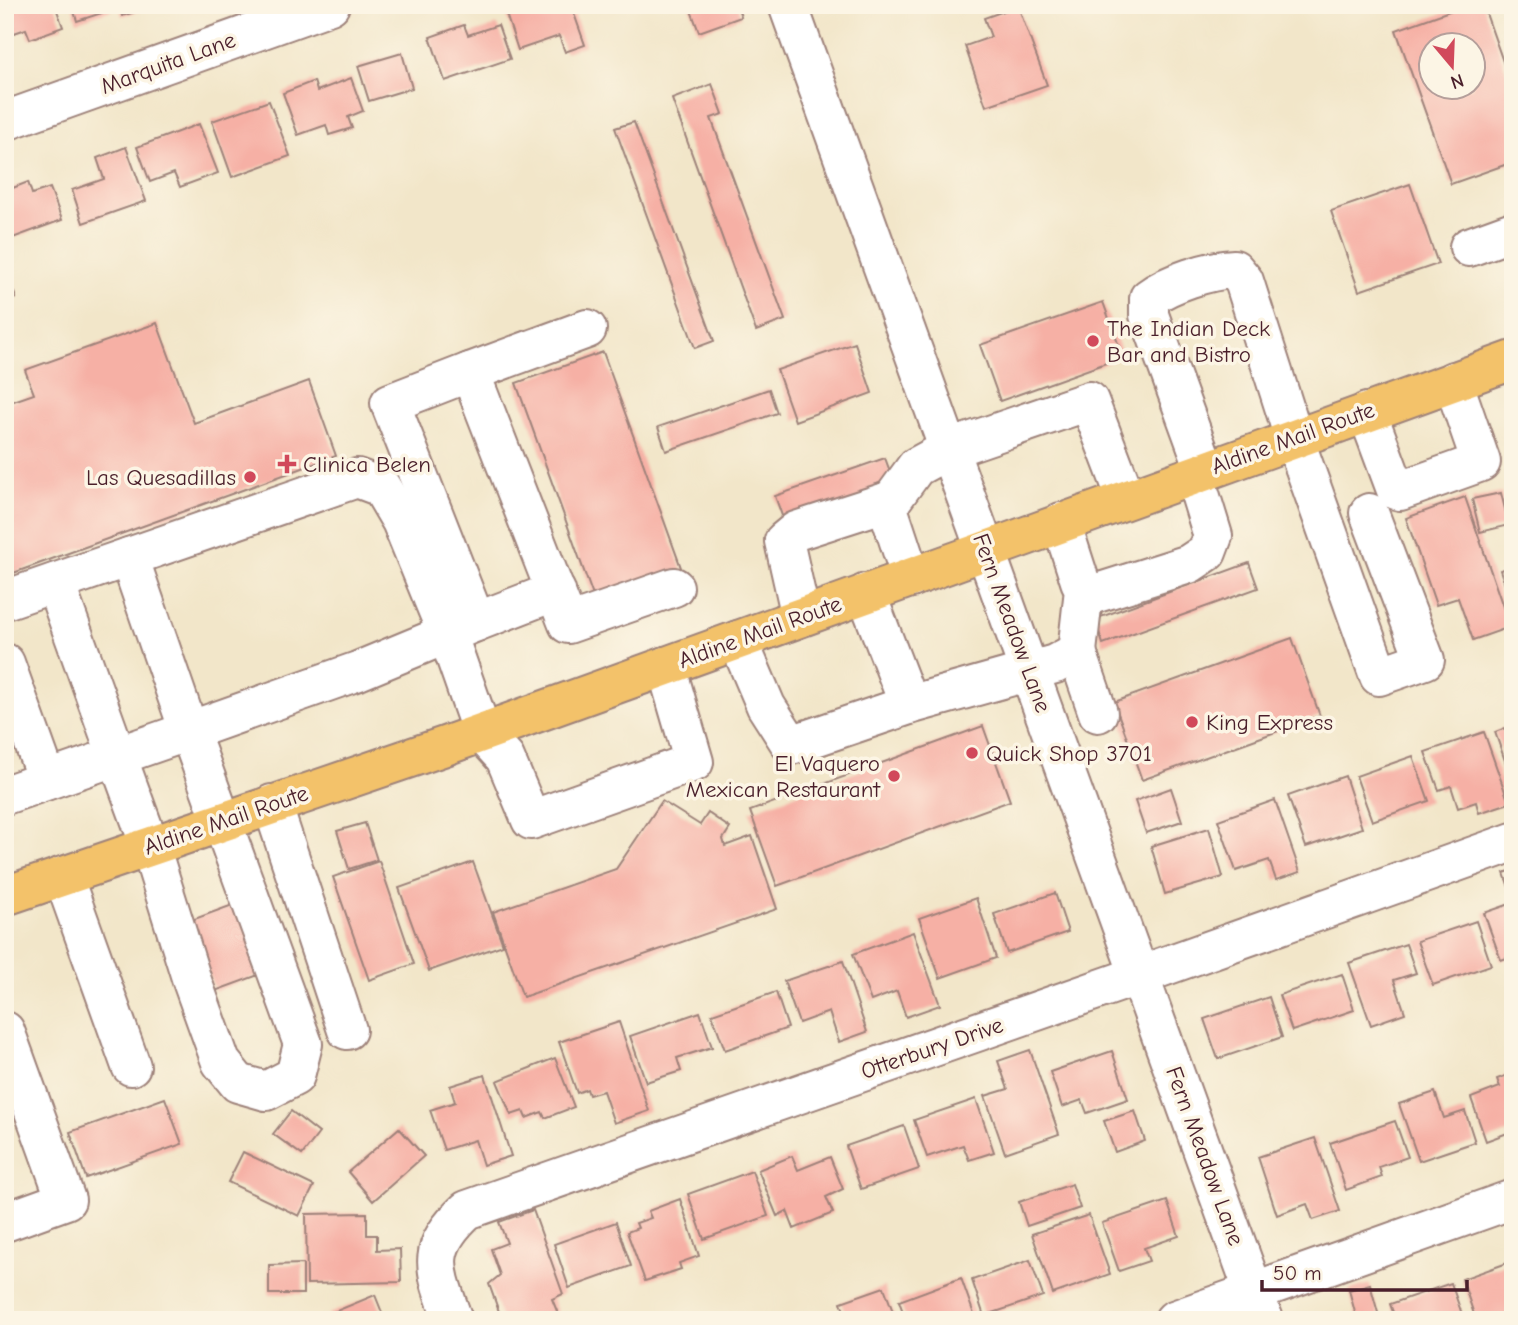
<svg xmlns="http://www.w3.org/2000/svg" width="1518" height="1325" viewBox="0 0 1518 1325" font-family="'Comic Neue',sans-serif">
<rect width="100%" height="100%" fill="#fcf5e5"/>
<filter id="ink" filterUnits="userSpaceOnUse"><feTurbulence type="fractalNoise" baseFrequency=".0143" numOctaves="2"/><feDisplacementMap in="SourceGraphic" scale="14" xChannelSelector="R" yChannelSelector="G"/><feConvolveMatrix kernelMatrix="1 2 1 2 8 2 1 2 1" color-interpolation-filters="sRGB"/></filter>
<filter id="wash" filterUnits="userSpaceOnUse"><feTurbulence type="fractalNoise" baseFrequency=".00686" numOctaves="4" result="noise"/><feDisplacementMap in="SourceGraphic" scale="28" xChannelSelector="R" yChannelSelector="G"/><feGaussianBlur stdDeviation="1.57" result="paint"/><feColorMatrix in="noise" values="0 0 0 0 0 0 0 0 0 0 0 0 0 0 0 0 0 1.4 0 .05"/><feComposite in="paint" operator="in"/></filter>
<g filter="url(#wash)">
<rect width="100%" height="100%" fill="#f2e6c9"/>
<g id="blocks">
<!-- building -->
<g fill="#f6b0a5" fill-rule="evenodd">
<polygon points="5,5 55,5 63,27 30,39 26,29 5,36"/>
<polygon points="72,5 143,5 145,9 122,16 120,7 77,21"/>
<polygon points="521,5 571,5 585,45 565,52 559,36 518,50 505,11"/>
<polygon points="689,5 737,5 741,17 699,32"/>
<path d="M1466 5H1483L1513 90V162L1451 184 1396 30ZM1430 46H1472V88H1430Z"/>
<polygon points="1018,6 1047,85 986,106 965,46 991,37 984,18"/>
<polygon points="464,25 468,35 498,25 510,59 445,81 430,37"/>
<polygon points="402,53 412,88 369,101 358,66"/>
<polygon points="351,78 363,111 348,117 352,128 329,135 326,125 298,135 283,93 314,81 317,91"/>
<polygon points="712,84 723,114 711,118 785,320 756,331 672,99"/>
<polygon points="269,101 290,156 232,177 212,121"/>
<polygon points="634,122 714,341 695,348 615,128"/>
<polygon points="199,124 218,173 180,187 174,173 150,182 137,147"/>
<polygon points="126,147 146,201 83,223 72,190 104,179 97,158"/>
<polygon points="28,182 32,194 50,188 62,220 10,239 5,227 5,191"/>
<polygon points="1410,184 1438,264 1359,291 1331,211"/>
<polygon points="5,268 16,298 5,303"/>
<polygon points="1103,302 1123,357 1000,401 980,345"/>
<polygon points="157,323 194,423 309,381 336,456 5,576 5,404 34,394 25,370"/>
<polygon points="855,343 872,393 795,421 777,370"/>
<polygon points="603,352 684,576 597,607 516,383"/>
<polygon points="769,389 777,413 666,451 658,427"/>
<polygon points="885,458 896,488 786,527 775,496"/>
<polygon points="1501,493 1509,525 1480,532 1472,499"/>
<polygon points="1465,497 1510,627 1473,640 1458,598 1436,605 1406,518"/>
<polygon points="1249,563 1258,588 1103,644 1095,619"/>
<polygon points="1513,565 1513,605 1512,605 1500,570"/>
<polygon points="1292,638 1320,716 1142,780 1114,702"/>
<polygon points="1513,725 1513,774 1510,775 1495,732"/>
<polygon points="983,726 1010,801 777,886 750,811"/>
<polygon points="1484,732 1509,803 1479,813 1476,802 1458,808 1451,786 1439,790 1425,752"/>
<polygon points="1413,756 1429,801 1372,821 1356,776"/>
<polygon points="1345,776 1362,828 1306,847 1288,796"/>
<polygon points="1171,788 1182,821 1146,833 1135,801"/>
<polygon points="1275,800 1300,872 1276,880 1269,860 1236,871 1218,820"/>
<polygon points="662,801 700,825 708,813 730,828 723,839 725,846 752,836 777,909 523,997 493,912 616,869"/>
<polygon points="365,823 377,860 349,869 337,831"/>
<polygon points="1209,828 1223,877 1165,894 1151,846"/>
<polygon points="379,861 414,964 369,980 333,877"/>
<polygon points="473,862 503,945 429,971 399,888"/>
<polygon points="1513,870 1513,896 1512,896 1504,873"/>
<polygon points="1055,893 1068,932 1007,953 994,914"/>
<polygon points="976,898 996,958 940,978 919,918"/>
<polygon points="238,903 264,973 215,991 189,921"/>
<polygon points="1513,903 1513,956 1501,960 1484,913"/>
<polygon points="1476,921 1491,965 1433,985 1417,941"/>
<polygon points="913,932 940,1005 906,1017 897,991 871,1001 853,954"/>
<polygon points="1406,944 1416,973 1394,980 1405,1013 1371,1025 1349,963"/>
<polygon points="843,961 867,1032 839,1042 829,1012 799,1023 784,981"/>
<polygon points="1342,974 1354,1010 1292,1031 1279,995"/>
<polygon points="776,992 788,1028 725,1050 712,1014"/>
<polygon points="1269,997 1282,1037 1218,1059 1204,1019"/>
<polygon points="700,1012 712,1047 677,1058 681,1071 646,1082 630,1036"/>
<polygon points="619,1022 649,1111 614,1123 603,1091 589,1095 587,1089 577,1093 559,1042"/>
<polygon points="1030,1050 1059,1134 1005,1153 985,1096 1008,1089 998,1061"/>
<polygon points="1112,1051 1128,1099 1087,1113 1082,1100 1062,1107 1050,1072"/>
<polygon points="555,1058 574,1107 545,1118 542,1112 526,1118 523,1111 511,1115 497,1081"/>
<polygon points="1513,1073 1513,1131 1486,1141 1471,1098 1500,1087 1497,1079"/>
<polygon points="485,1075 511,1156 483,1165 475,1140 444,1150 430,1110 455,1102 450,1086"/>
<polygon points="1435,1092 1444,1118 1465,1111 1475,1142 1419,1161 1399,1104"/>
<polygon points="165,1098 182,1144 86,1178 70,1132"/>
<polygon points="976,1099 994,1152 969,1160 963,1145 927,1157 914,1120"/>
<polygon points="291,1111 319,1133 302,1155 273,1134"/>
<polygon points="1135,1111 1145,1141 1115,1152 1104,1121"/>
<polygon points="1395,1121 1408,1157 1379,1167 1382,1177 1346,1190 1330,1143"/>
<polygon points="904,1126 919,1169 861,1189 846,1146"/>
<polygon points="399,1128 424,1156 373,1201 348,1172"/>
<polygon points="1315,1138 1340,1211 1313,1220 1307,1204 1277,1215 1258,1157"/>
<polygon points="243,1152 314,1186 299,1216 228,1182"/>
<polygon points="792,1156 798,1170 830,1157 843,1189 826,1197 833,1213 794,1229 787,1211 777,1216 758,1170"/>
<polygon points="752,1171 768,1216 704,1239 688,1194"/>
<polygon points="1072,1184 1080,1208 1027,1226 1019,1202"/>
<polygon points="680,1199 699,1256 679,1263 681,1269 645,1281 627,1232 638,1228 636,1223 651,1218 648,1211"/>
<polygon points="1167,1201 1179,1236 1144,1248 1149,1261 1119,1271 1102,1223"/>
<polygon points="533,1210 563,1294 552,1299 559,1316 549,1320 502,1320 489,1284 500,1275 491,1249 507,1243 499,1222"/>
<polygon points="367,1213 367,1235 377,1235 377,1250 400,1249 401,1282 307,1284 306,1214"/>
<polygon points="1089,1215 1110,1274 1053,1294 1032,1234"/>
<polygon points="616,1222 631,1266 569,1288 554,1244"/>
<polygon points="1030,1260 1043,1296 984,1316 972,1280"/>
<polygon points="1513,1261 1513,1320 1476,1320 1462,1279"/>
<polygon points="303,1264 303,1294 269,1294 269,1265"/>
<polygon points="961,1278 976,1320 906,1320 899,1301"/>
<polygon points="1451,1283 1464,1320 1396,1320 1390,1304"/>
<polygon points="1370,1284 1380,1320 1357,1320 1349,1290"/>
<polygon points="884,1287 896,1320 847,1320 841,1302"/>
<polygon points="375,1295 385,1320 331,1320 329,1314"/>
</g>
</g>
</g>
<g filter="url(#ink)">
<use href="#blocks" fill-opacity="0" stroke="#9e827a" stroke-width="2"/>
<g fill="none" stroke-linecap="round" stroke-linejoin="round">
<defs>
<g id="minor">
<polyline points="788,5 1264,1320"/>
<polyline points="5,121 330,5"/>
<polyline points="1469,247 1513,231"/>
<polyline points="587,329 470,372 568,624 674,587"/>
<polyline points="470,372 390,403 476,622 556,591"/>
<polyline points="1367,412 1396,490 1400,491 1481,462 1453,381"/>
<path d="M1205 469 1149 315V298C1169 283 1209 270 1234 269L1244 281 1294 438 1379 676 1425 660 1369 513"/>
<polyline points="886,502 911,578"/>
<polyline points="1061,522 1080,581 1084,589 1094,594 1189,564 1207,552 1213,536 1194,474"/>
<polyline points="55,583 117,756 189,731 129,557"/>
<polyline points="866,593 909,705"/>
<polyline points="5,600 357,478 381,487 401,521 447,633 482,733 505,758 531,820 694,762 666,666"/>
<polyline points="801,617 784,541 796,531 892,500 916,467 949,449 1089,401 1126,498"/>
<polyline points="738,640 766,706 791,745 909,705 1055,664 1077,652 1084,589"/>
<polyline points="1077,652 1098,713"/>
<polyline points="5,663 47,780"/>
<polyline points="5,795 117,756 150,846 192,981 221,1062 238,1083 266,1091 295,1076 303,1044 189,731 358,671 476,622"/>
<polyline points="272,804 347,1030"/>
<polyline points="63,876 131,1066"/>
<polyline points="5,1031 66,1200 5,1222"/>
<path d="M453 1320C435 1269 424 1250 467 1210L1140 975 1513 842"/>
<polyline points="1174,1320 1513,1199"/>
</g>
<polyline id="major" points="5,896 445,746 1513,360"/>
</defs>
<!-- minor casing -->
<use href="#minor" stroke="#9e827a" stroke-width="42"/>
<!-- major casing -->
<use href="#major" stroke="#9e827a" stroke-width="42"/>
<!-- minor -->
<use href="#minor" stroke="#fff" stroke-width="38"/>
<!-- major -->
<use href="#major" stroke="#f3c26a" stroke-width="38"/>
</g>
</g>
<!-- markers -->
<g fill="#d1495b" stroke="#fcf5e5" stroke-width="2.5">
<circle cx="1093" cy="341" r="7"/>
<path d="M283.5 453.5h7v7h7v7h-7v7h-7v-7h-7v-7h7z"/>
<circle cx="250" cy="477" r="7"/>
<circle cx="1192" cy="722" r="7"/>
<circle cx="972" cy="753" r="7"/>
<circle cx="894" cy="776" r="7"/>
</g>
<g text-anchor="middle" dominant-baseline="central" stroke-width="7" stroke-linejoin="round" paint-order="stroke">
<!-- street labels -->
<g font-size="23" fill="#4a1f2b" stroke="#fcf5e5">
<text transform="translate(168 63) rotate(-20)">Marquita Lane</text>
<text transform="translate(1293 438) rotate(-20)">Aldine Mail Route</text>
<text transform="translate(1012 623) rotate(70)">Fern Meadow Lane</text>
<text transform="translate(760 632) rotate(-20)">Aldine Mail Route</text>
<text transform="translate(226 820) rotate(-19)">Aldine Mail Route</text>
<text transform="translate(932 1048) rotate(-19)">Otterbury Drive</text>
<text transform="translate(1205 1156) rotate(70)">Fern Meadow Lane</text>
</g>
<!-- poi labels -->
<g font-size="23" fill="#4a1f2b" stroke="#fcf5e5" text-anchor="start">
<text x="1107" y="328">The Indian Deck<tspan x="1107" dy="26">Bar and Bistro</tspan></text>
<text x="303" y="464">Clinica Belen</text>
<text x="236" y="477" text-anchor="end">Las Quesadillas</text>
<text x="1206" y="722">King Express</text>
<text x="986" y="753">Quick Shop 3701</text>
<text x="880" y="763" text-anchor="end">El Vaquero<tspan x="880" dy="26">Mexican Restaurant</tspan></text>
</g>
</g>
<!-- margin -->
<rect width="1518" height="1325" fill="none" stroke="#fcf5e5" stroke-width="28"/>
<!-- north arrow -->
<g transform="translate(1452 66) rotate(161)"><circle r="33" fill="#fcf5e5" stroke="#b59f9b" stroke-width="2"/>
<path d="M0-5L12 26L0 18L-12 26Z" fill="#d1495b"/>
<text y="-10" font-size="19" font-weight="bold" text-anchor="middle" fill="#4a1f2b">N</text>
</g>
<!-- scale -->
<path d="M1262 1280v10h205v-10" fill="none" stroke="#4a1f2b" stroke-width="3.5"/>
<text x="1273" y="1280" font-size="21" fill="#4a1f2b" stroke="#fcf5e5" stroke-width="5" paint-order="stroke">50 m</text>
</svg>
